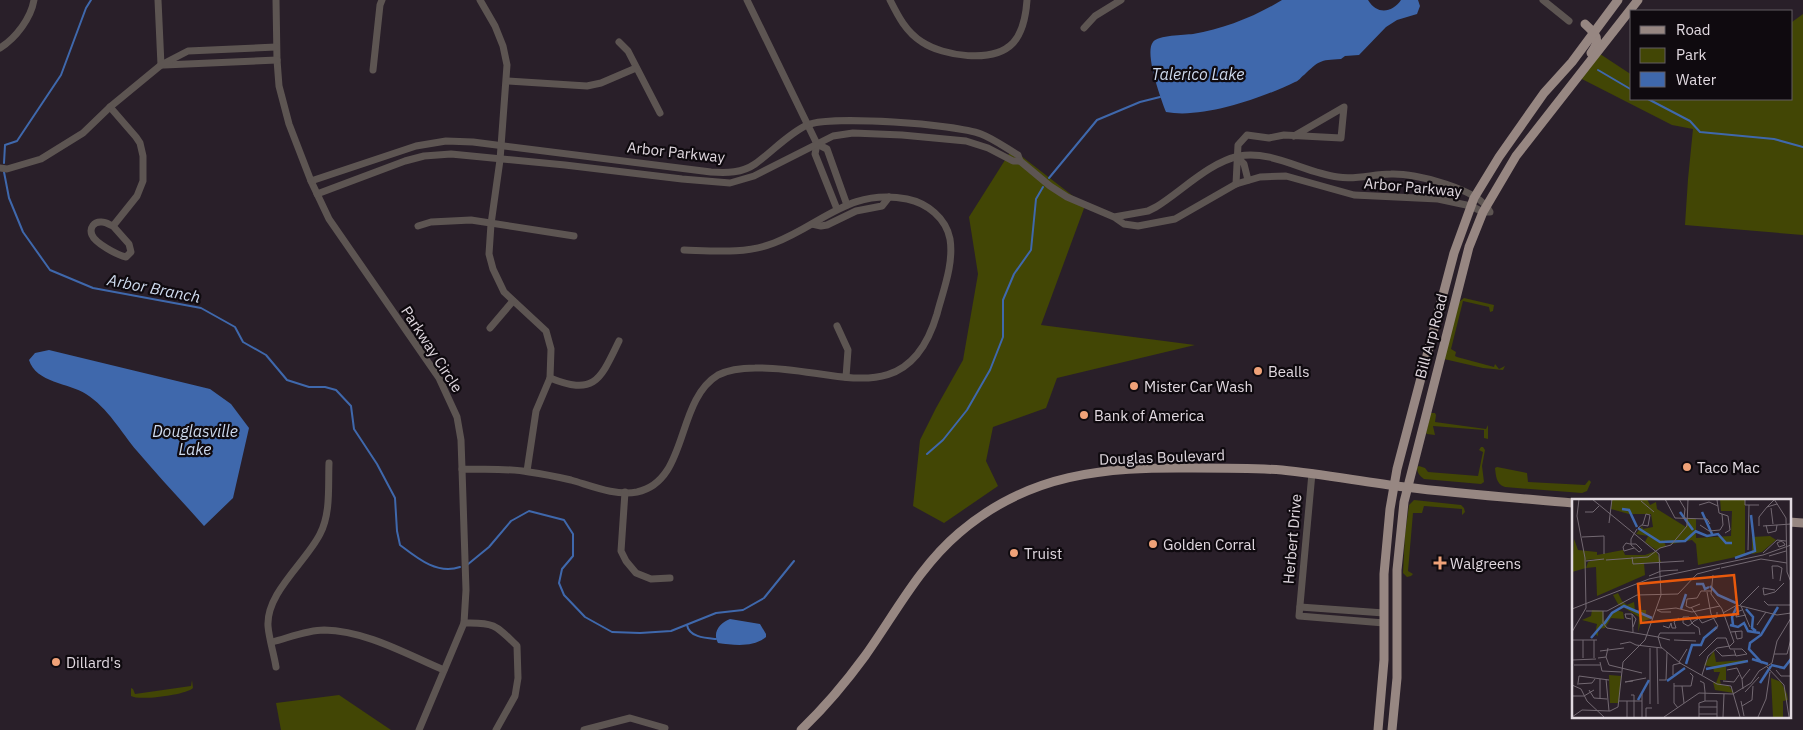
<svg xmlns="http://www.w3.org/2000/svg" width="1803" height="730" viewBox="0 0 1803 730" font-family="'IBM Plex Sans',sans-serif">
<rect width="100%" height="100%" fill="#291f29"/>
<!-- green -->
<g fill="#424605">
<polygon points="1803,14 1803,235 1685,225 1688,179 1693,129 1672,125 1578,77 1597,52 1632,75 1632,99 1792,99 1792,22"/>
<polygon points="1012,149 1073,196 1086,203 1041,325 1195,345 1057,378 1046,408 993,427 986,461 998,486 944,523 913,506 920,440 936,408 963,360 978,274 969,217"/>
<polygon points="1464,298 1494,305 1493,311 1490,312 1489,307 1463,301 1451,349 1456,352 1455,356 1457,357 1494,367 1495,364 1499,369 1505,366 1503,370 1483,368 1444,359 1459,302"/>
<polygon points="1431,413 1435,413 1436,415 1435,422 1486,429 1488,425 1488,439 1484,438 1484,430 1433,426 1435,435 1427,434 1426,433"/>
<path d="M1481 447H1483L1485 450 1482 466 1484 482 1481 484 1424 479C1420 476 1417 473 1417 467L1419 466 1425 468 1428 472 1478 476 1483 452 1479 450Z"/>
<path d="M1497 467 1527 473 1528 482 1585 485 1589 480 1591 482 1587 491 1582 493 1505 487C1496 484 1496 476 1495 468Z"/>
<polygon points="1414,500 1461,505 1464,508 1465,512 1462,515 1462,509 1424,506 1422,513 1413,513 1408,571 1413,574 1411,576 1407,577 1403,573 1405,535 1409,505"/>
<path d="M192 680 193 688C186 695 139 701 131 696V688L133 689 135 694 191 686Z"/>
<polygon points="339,695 391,730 281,730 276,703"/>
</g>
<!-- water -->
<g fill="#3f68ac">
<path d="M1282 0H1368C1377 15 1392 13 1401 0H1418L1420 6 1417 14 1397 20 1386 27 1359 55 1345 56 1341 59C1319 60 1319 61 1304 75 1301 77 1299 81 1295 82 1262 98 1203 119 1166 112 1161 99 1144 53 1153 42 1158 35 1184 35 1193 34 1224 29 1256 16 1282 0Z"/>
<path d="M49 350 210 389 231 404 249 428 233 498 204 526C182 501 159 477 137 451 121 432 108 408 86 394 69 383 36 383 29 360L35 353Z"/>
<path d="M730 619 760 624 766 634V637C753 648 733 645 718 643 712 632 720 623 730 619Z"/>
</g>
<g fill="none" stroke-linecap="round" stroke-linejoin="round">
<!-- stream -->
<g stroke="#3f68ac" stroke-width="2">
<polyline points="1598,70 1632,90"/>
<polyline points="1648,99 1690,121 1700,132 1774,139 1803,147"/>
<polyline points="4,163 5,145 17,141 61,75 86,8 91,0"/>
<path d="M4 172 9 198 23 232 50 270 93 288 201 308 235 327 243 342 266 355 287 380 309 387H325L336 390 351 406 354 429 377 464 395 498 397 531 400 545C417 558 437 575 460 567"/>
<polyline points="1049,178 1097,120 1140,102 1160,97"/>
<polyline points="927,454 943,440 967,410 990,370 1003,337 1003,300 1014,274 1031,250 1036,199 1043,187"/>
<polyline points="467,565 489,547 511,521 529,511 564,520 573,534 573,556 562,569 559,583 564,595 585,617 612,632 640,633 671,631 716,613 743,610 764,598 794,561"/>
<path d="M687 625C689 637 705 638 716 639"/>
</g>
<!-- minor -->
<g stroke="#5d5552" stroke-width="7">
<polyline points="158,0 161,65"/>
<polyline points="276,0 277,60 279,86 289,124 311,181 329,219 439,378 457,417 461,440 462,469 466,590 464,623 419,730"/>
<polyline points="480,0 495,26 503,46 507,65 500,160 491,224 489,254 493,269 504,292 546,331 551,349 550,378 536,411 527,471"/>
<polyline points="747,0 817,144 827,149 847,205"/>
<path d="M890 0C898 16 906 32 922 42 943 56 993 64 1013 43 1023 32 1026 15 1027 0"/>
<polyline points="1543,0 1569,21"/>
<polyline points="1084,28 1095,16 1121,0"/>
<polyline points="619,42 628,51 660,113"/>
<path d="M0 48C16 38 31 18 34 0"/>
<polyline points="164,65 277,60"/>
<polyline points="373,70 380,5 382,0"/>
<polyline points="507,81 587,86 601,83 636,68"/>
<path d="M110 107 136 137 140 143 143 156V181L137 196 113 226C110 225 106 222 102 222 94 221 89 228 92 235 95 243 117 255 126 257L131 252 129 244 113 226"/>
<polyline points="817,144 815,154 837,209"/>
<polyline points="1237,157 1244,164 1248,180"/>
<polyline points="0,168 7,169 41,159 83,133 110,107 161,65 188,51 276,47"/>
<path d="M311 181 416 146 446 141 473 142 711 172C727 173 742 173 755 164 772 152 788 134 807 125 832 115 955 124 981 134 994 139 1006 148 1018 155L1020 161 1050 186 1067 197 1114 217 1124 224 1138 226 1175 219 1236 184 1260 177 1286 176 1354 195 1438 199 1471 206 1483 212H1490C1480 189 1415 173 1391 174 1373 174 1357 180 1338 177 1305 173 1273 150 1239 156 1208 163 1182 191 1156 207L1148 211 1114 217"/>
<polyline points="1236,184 1238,145 1247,135 1269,138 1284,135 1341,138 1344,107 1294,136"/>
<polyline points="317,194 405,161 424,156 451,154 565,165 682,179 730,183 754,176 833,136 853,133 902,135 966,141 988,148 1013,161 1020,161"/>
<polyline points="812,224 821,226 827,225 856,211 882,206 889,197"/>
<polyline points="418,226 431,222 471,220 574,236"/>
<polyline points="837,326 848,350 846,377"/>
<polyline points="490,328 513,301"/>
<path d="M550 378C595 396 600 380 619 341"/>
<path d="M462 469C484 470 508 468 529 472 543 474 558 477 571 480 592 486 615 496 637 492 689 481 675 401 718 375 730 369 742 368 755 368 830 365 907 416 937 314 943 291 954 264 950 239 946 218 927 203 907 199 849 188 823 224 774 243 746 254 715 251 684 250"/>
<polyline points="1312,473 1299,616 1384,623"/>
<polyline points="625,492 621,551 626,561 636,573 651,579 670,578"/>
<polyline points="1300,607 1384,613"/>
<path d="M464 623C494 622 496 625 517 646L518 678 515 696 496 730"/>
<path d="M272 642C288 638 307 630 324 630 367 631 406 654 444 670"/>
<path d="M276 667C274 654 269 639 268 626 266 593 306 562 320 534 331 513 328 486 329 463"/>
<polyline points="584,730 630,718 665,728"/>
</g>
<!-- major -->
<g stroke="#978782" stroke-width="9">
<path d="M1585 24C1597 35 1601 39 1591 53"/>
<polyline points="1789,522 1803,523"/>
<path d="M801 730C824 708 846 682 865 656 895 614 919 567 959 533 1029 473 1104 467 1193 468 1222 468 1252 468 1282 470 1323 474 1364 482 1405 487 1460 494 1517 498 1573 503"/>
<polyline points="1378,730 1384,660 1384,574 1390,509 1397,469 1454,253 1474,198 1499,157 1544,93 1572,62 1618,0"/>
<polyline points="1392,730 1397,678 1397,570 1404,502 1469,247 1483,212 1516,156 1638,0"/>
</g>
</g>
<!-- markers -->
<g fill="#f0a278" stroke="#0f0a0f" stroke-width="2">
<circle cx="1258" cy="371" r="5"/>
<circle cx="1134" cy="386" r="5"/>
<circle cx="1084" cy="415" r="5"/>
<circle cx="1687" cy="467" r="5"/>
<circle cx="1153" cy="544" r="5"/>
<circle cx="1014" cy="553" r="5"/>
<path d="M1437.5 555.5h5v5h5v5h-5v5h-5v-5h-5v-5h5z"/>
<circle cx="56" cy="662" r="5"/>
</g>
<g text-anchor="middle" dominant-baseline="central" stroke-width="4.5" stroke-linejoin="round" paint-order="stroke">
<!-- street labels -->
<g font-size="15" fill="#e1d9e0" stroke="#0f0a0f">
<text transform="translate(676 152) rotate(6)">Arbor Parkway</text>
<text transform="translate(1413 187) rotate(5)">Arbor Parkway</text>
<text transform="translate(1431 336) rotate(-75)">Bill Arp Road</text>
<text transform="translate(432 349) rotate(57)">Parkway Circle</text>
<text transform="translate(1162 457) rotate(-2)">Douglas Boulevard</text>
<text transform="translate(1292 539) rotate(-85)">Herbert Drive</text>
</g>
<!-- poi labels -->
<g font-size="15" fill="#e1d9e0" stroke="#0f0a0f" text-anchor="start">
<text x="1268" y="371">Bealls</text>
<text x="1144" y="386">Mister Car Wash</text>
<text x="1094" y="415">Bank of America</text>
<text x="1697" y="467">Taco Mac</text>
<text x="1163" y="544">Golden Corral</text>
<text x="1024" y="553">Truist</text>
<text x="1450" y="563">Walgreens</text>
<text x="66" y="662">Dillard's</text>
</g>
<!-- water labels -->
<g font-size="16" font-style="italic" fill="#cedaed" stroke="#0f0a0f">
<text x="1198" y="74">Talerico Lake</text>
<text transform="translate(154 288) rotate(11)">Arbor Branch</text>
<text x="195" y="431">Douglasville<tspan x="195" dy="18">Lake</tspan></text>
</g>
</g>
<!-- overview -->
<g transform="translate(1572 499)">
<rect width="219" height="219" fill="#291f29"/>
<path d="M40 0H75L78 6 84 3 85 10 114 28 116 19 124 20V39L159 37 160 12H149L148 0H173V56L126 66 124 45 120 41 100 45 91 41 94 47 84 51 73 43 76 37 64 35 70 27 71 30 81 28 79 15H57L39 10ZM198 37 204 41 190 53 180 55V38ZM2 40 6 51 25 53V56L51 51 53 56H73L84 52 89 63 72 64 73 76 25 97 24 68 14 69 16 63 24 60 14 61V58V69L0 73ZM46 94 50 102 55 106 62 103 63 111H74V116L81 119 69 123 66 133 67 118 46 105 41 96ZM20 111 31 112 32 122 44 111 51 113 52 120 39 119 33 129 26 130V137L23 135 25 125 10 121 19 117ZM142 152 144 163 174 161 173 164 154 167V181H148L149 186 157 187 162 194 143 191 141 183 144 184 148 173H142L141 168 132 166ZM37 176 49 177 47 204H38ZM199 179 209 183 215 195 216 201 211 202V218H201Z" fill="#424605"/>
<path fill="none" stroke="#3f68ac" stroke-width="2.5" d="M50 10 57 11 65 28M108 13 121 31M130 13 140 35M66 29 88 43 113 42 124 32M123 32 135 37 146 35 154 44H160M163 59 183 52 179 16M124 85H131L133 90 137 88M138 87 146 96 164 104M109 110 114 95M174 110 181 118 180 129 184 132M32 125 40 114 52 107 80 119M158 126 166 128 172 124 176 132 188 134M161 126 160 118 165 107M19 139 31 125M180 160 196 165M190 164 177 150 178 144 189 136 206 108M114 165 120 146H129L132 139 145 128M199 166 212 169 219 160M134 170 176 162M95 182 113 169M188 184 199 167M66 201 77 181"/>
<path fill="none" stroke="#736972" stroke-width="1" d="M93 0 103 19 135 20 138 25M107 0 113 10 112 19M173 0V6H187M202 0 214 19 215 73 219 83M145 1 147 14 156 17 158 31 153 34M202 1 195 8 205 5M69 2 82 13M127 6 137 3 146 7M199 9 201 25M13 13H21L27 7M37 24 40 0M128 26 137 32 148 31 151 26 150 15M194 26 196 34 204 32 205 26M187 27V18L195 8M191 27 219 25M66 29 71 25 74 15 78 16 76 27 70 26M10 38 32 37V55M213 46 207 48 205 44 209 42 212 44 213 46M62 49 52 52 51 48 54 44 58 45H64L70 51 67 53 59 46V40L65 30M176 51 177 6M191 54 205 41 214 42M197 57 214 52M60 58 61 65 112 62M34 61 76 58 88 49 99 46 115 27 116 0M14 62 32 60M149 69 189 60 215 64M77 77 89 72 106 71M201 80 200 67H206L210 69 208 82M203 91 191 89 192 96 203 93 212 84M135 93 139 115 146 127 142 132M192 102 196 106H219M128 105 118 109 114 107 115 100 125 99 129 92H139M168 106 187 87M169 107 178 128M119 108 130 124 145 118V113M0 110 77 80 191 56 219 46M170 111 165 113 164 118 174 116M14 112H35L65 96 106 95 125 75 148 69M31 112V124L35 129 86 138 89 148 108 164 145 185 159 187 168 218M99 113H89L85 111 104 109 120 113 148 107M151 114 165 106 205 116 219 114M59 120 54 119 53 115H60M126 120 122 122 119 125 116 127 111 124V118H117L120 124 122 126 127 129 128 136M185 126 194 113M91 127 97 129 99 124 100 129M61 128 64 120 60 115 61 133M100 129H104L102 123 107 119M0 133 14 109 13 59 5 17 7 0M159 133 170 132V139L165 140 163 132M88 134H123M88 134 86 138 98 141M0 141H25M11 141V159M102 141 124 142M48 145 58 143 64 146M64 146 90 149M85 149 86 205M143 150 150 157 164 156M28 152 52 149M202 155H215L219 140M127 157 145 139H154L158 150H170L175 155 164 157 162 151M34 158 37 166 70 174M22 159V141M26 159 34 158 36 149M0 161 24 160M28 163 30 172 49 173M107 163 115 150M2 166H28M195 168 212 186 217 218M155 171 165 169 170 180M204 171 209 177H219M101 176V166L109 164M130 176 136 157 145 149 158 147 162 143 150 110 139 95 141 76M34 180 37 212M87 181H94L95 153M61 182 53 183 74 179M151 182 162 183 167 176M6 184 7 177 37 181M102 184V204L106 209M5 185 20 184 23 180M0 186 9 190 15 202 32 218M102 187H119L121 177 118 174M110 187 112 204M171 190 170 180 178 170M17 191 22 199 35 200M173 193 187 178M59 196H62V218M0 197H12L22 191M28 200V180M47 202H70M133 202H145V218M169 202 172 217M78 205V149M170 207 180 201 181 187M127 208H145M127 215H145M0 218 10 211 38 212 46 208 51 163 73 141 89 96 87 55 20 0M55 218V202M70 218V195M74 218V209H80M92 218 127 194 161 195 179 184 187 172 200 164 205 142 219 119M127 218V204L133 202V193L132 184 128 182M151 218 152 195M186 218 194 200 198 173"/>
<path fill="#e8590c" fill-opacity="0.15" stroke="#e8590c" stroke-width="2.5" d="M162 76 166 115 69 124 66 85Z"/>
<rect width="219" height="219" fill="none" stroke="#e1d9e0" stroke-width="2.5"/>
</g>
<!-- legend -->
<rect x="1630" y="10" width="162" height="90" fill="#0f0a0f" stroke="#635d63"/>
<rect x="1640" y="26" width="25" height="8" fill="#978782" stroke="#635d63"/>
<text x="1676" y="35" font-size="15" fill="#e1d9e0">Road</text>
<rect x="1640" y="48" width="25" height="15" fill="#424605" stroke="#635d63"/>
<text x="1676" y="60" font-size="15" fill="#e1d9e0">Park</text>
<rect x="1640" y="72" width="25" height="15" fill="#3f68ac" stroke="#635d63"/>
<text x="1676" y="85" font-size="15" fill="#e1d9e0">Water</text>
</svg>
